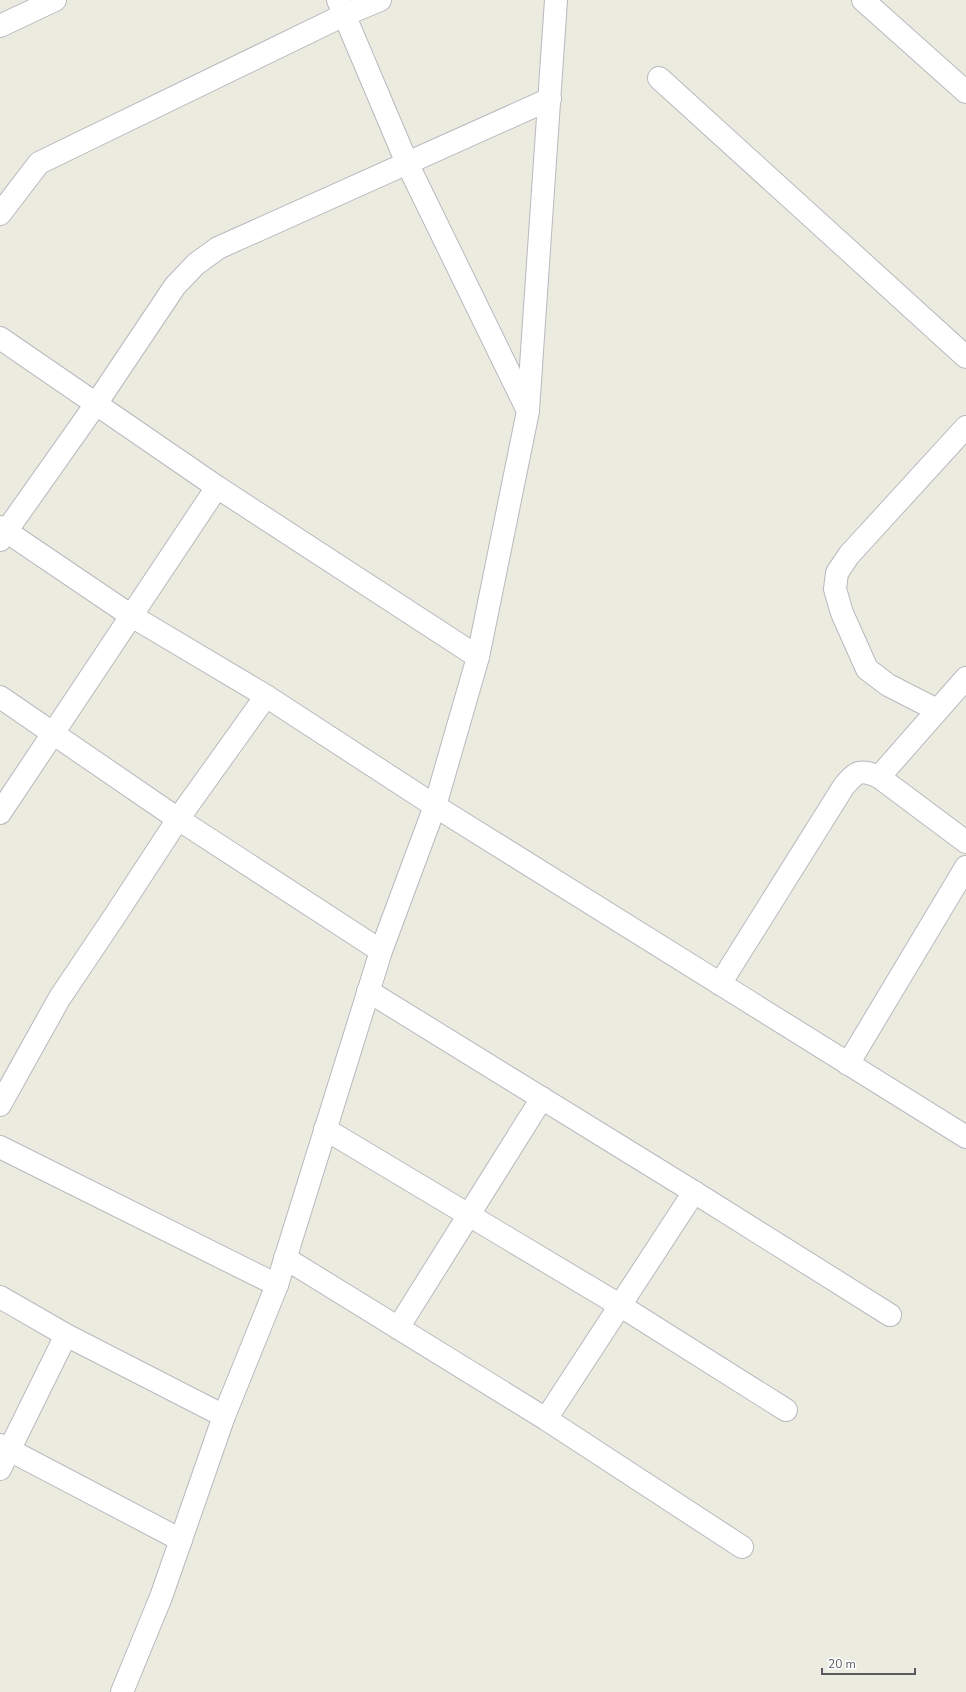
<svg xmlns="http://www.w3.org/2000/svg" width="966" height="1692" viewBox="0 0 966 1692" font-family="'Nunito Sans',sans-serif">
<rect width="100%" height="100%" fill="#ecebe0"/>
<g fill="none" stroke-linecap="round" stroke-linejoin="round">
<defs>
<g id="street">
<polyline points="863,0 966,92"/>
<polyline points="0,26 55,0"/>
<polyline points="659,78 966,357"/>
<polyline points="0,214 39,163 344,15 380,0"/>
<polyline points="0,338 217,487 478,657"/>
<polyline points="528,410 556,0"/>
<polyline points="0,527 130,615 266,696 435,806 966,1137"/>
<polyline points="0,540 96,404 175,286 196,264 218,248 550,99"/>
<polyline points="0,697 178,819 381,951"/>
<polyline points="937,710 888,685 867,669 842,613 835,589 837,573 849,555 966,427"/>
<polyline points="879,777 966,678"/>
<polyline points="0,813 217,487"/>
<path d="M720 984 844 786C857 771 860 769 879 777L966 842"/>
<polyline points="368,991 694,1192 890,1315"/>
<polyline points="848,1064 966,867"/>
<polyline points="0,1105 59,999 116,914 178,819 266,696"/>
<polyline points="325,1129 621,1306 786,1410"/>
<polyline points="0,1147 277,1285"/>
<polyline points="285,1258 546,1419 742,1547"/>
<polyline points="0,1297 66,1335 224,1416"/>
<polyline points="398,1328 542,1098"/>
<polyline points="546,1419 694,1192"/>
<polyline points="0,1445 181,1540"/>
<polyline points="0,1469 66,1335"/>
<polyline points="122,1692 161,1597 224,1416 277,1285 381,951 435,806 478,657 528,411 407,163 338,0"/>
</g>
</defs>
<!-- street casing -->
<use href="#street" stroke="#b8b9bf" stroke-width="24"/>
<!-- street -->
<use href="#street" stroke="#fff" stroke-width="22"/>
</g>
<!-- scale -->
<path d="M822 1668v6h93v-6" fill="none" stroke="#595b61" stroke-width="2"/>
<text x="828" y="1668" font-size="12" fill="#595b61" stroke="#ffffff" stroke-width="3" paint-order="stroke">20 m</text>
</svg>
